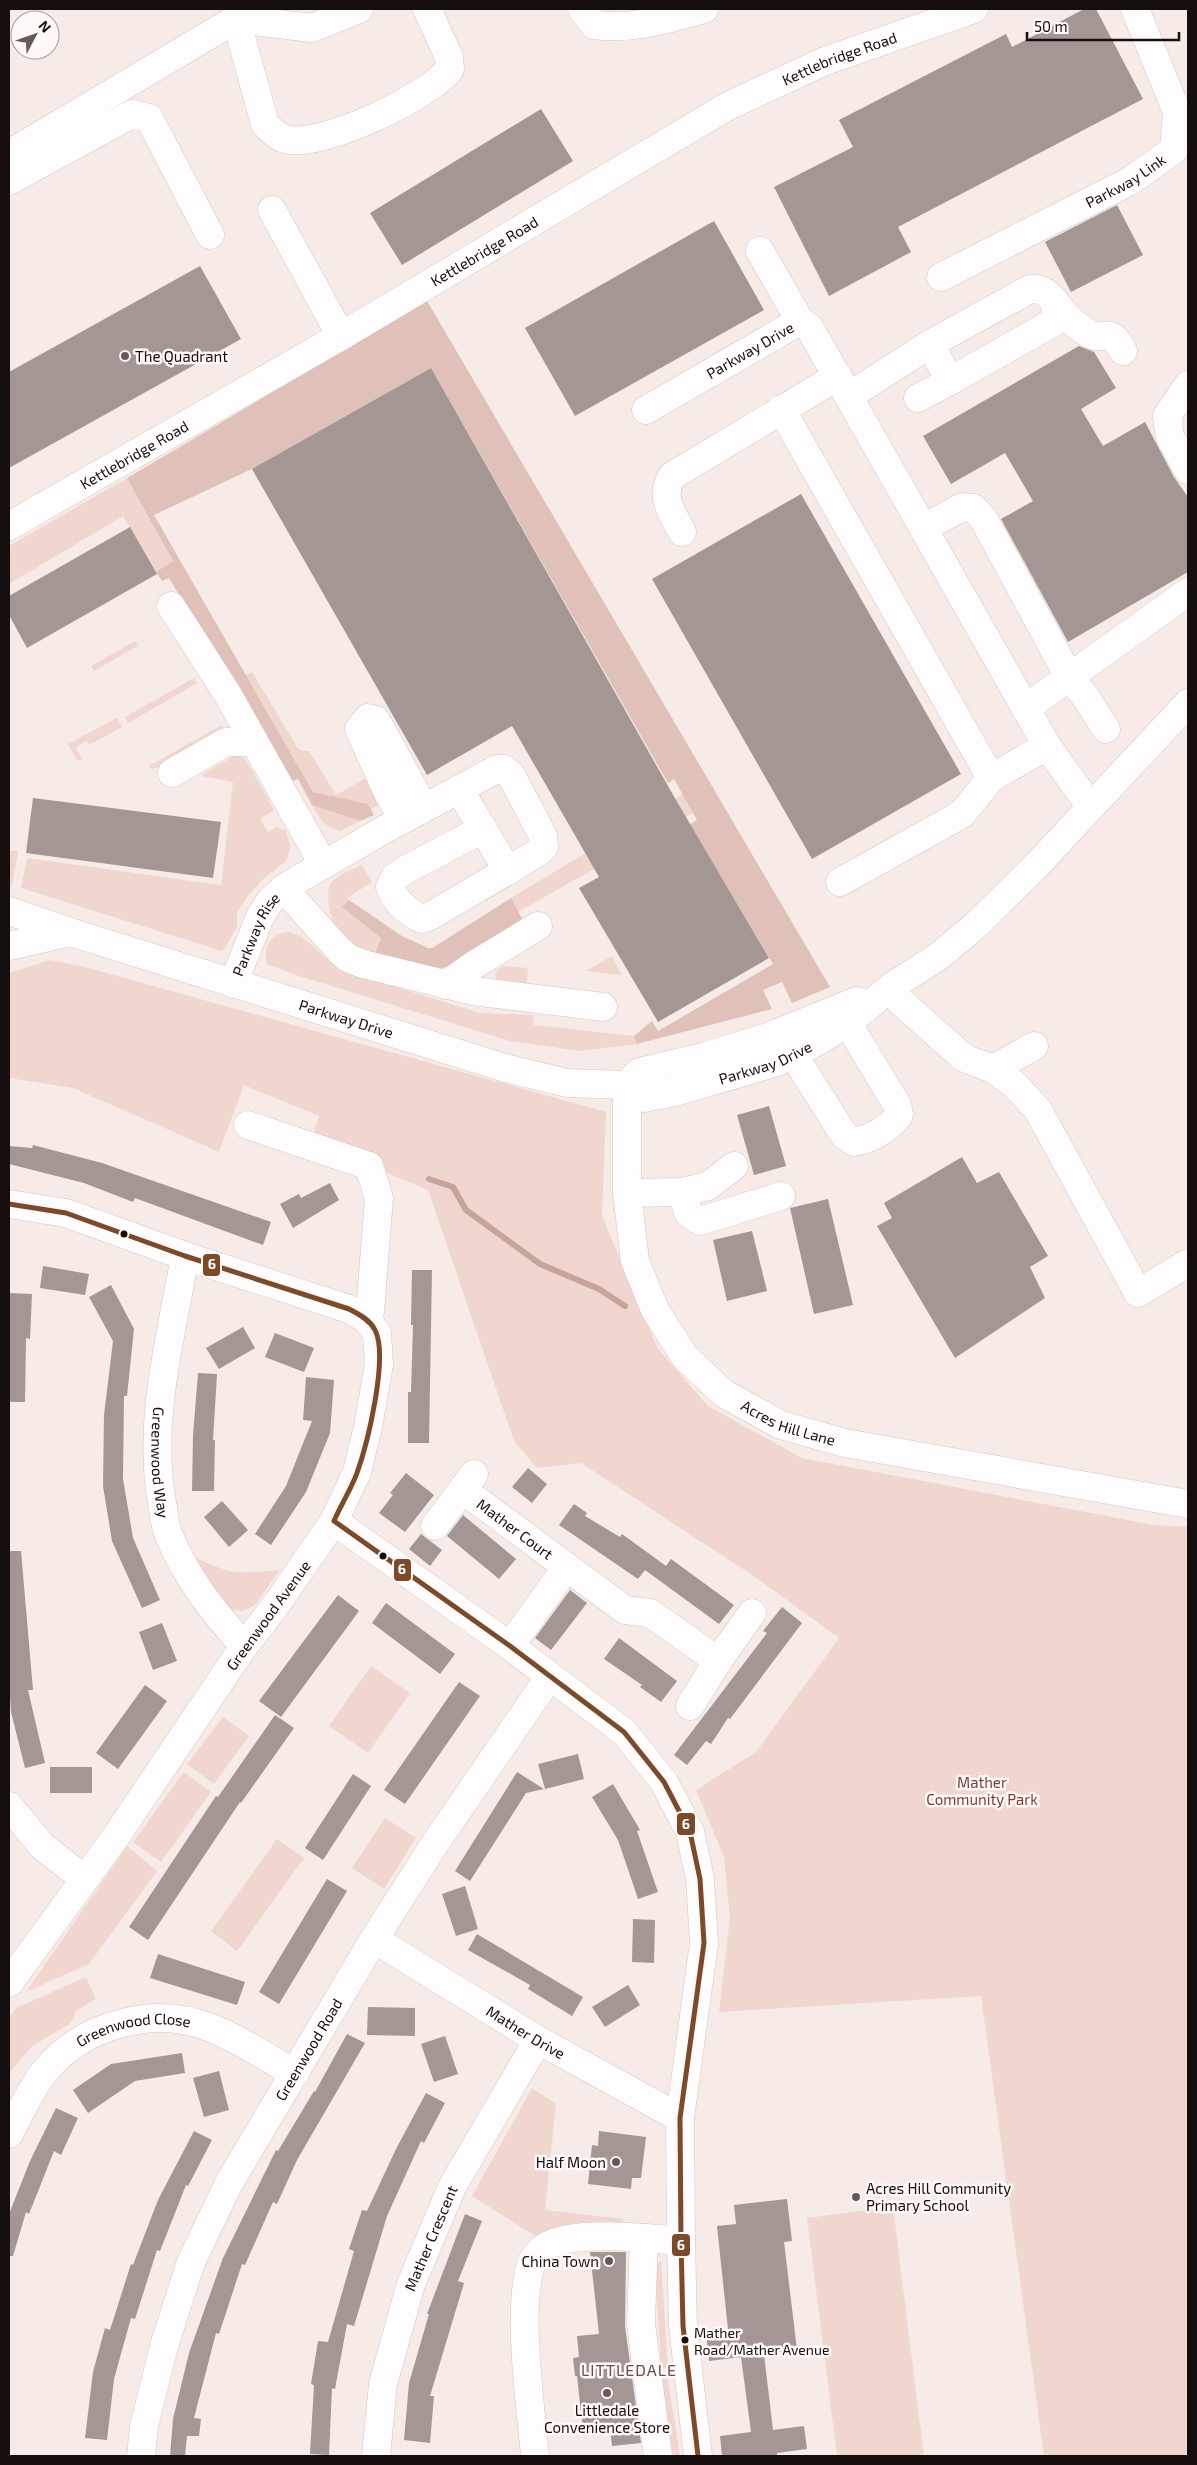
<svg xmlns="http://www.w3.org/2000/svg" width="1197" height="2465" viewBox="0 0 1197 2465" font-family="'Exo 2',sans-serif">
<rect width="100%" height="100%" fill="#f7ebe8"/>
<!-- green -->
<g fill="#f0d6cf">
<polygon points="127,478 174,562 156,572 123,516 9,584 9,546"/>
<polygon points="135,641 138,646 94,671 91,666"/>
<polygon points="252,672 297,747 302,751 309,751 336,795 373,774 379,805 371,809 368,804 313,792 246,675"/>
<polygon points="194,678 197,683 128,723 125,717"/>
<polygon points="117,718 122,727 89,745 87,741 76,747 82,759 77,761 68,744"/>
<polygon points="222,725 225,730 160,767 151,769 149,766"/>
<polygon points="234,756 240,756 246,760 274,810 260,819 268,832 278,826 281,830 285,829 291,847 286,861 262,880 248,896 237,912 237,927 225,948 222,951 21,888 27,858 221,885 233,782 202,776 204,773"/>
<polygon points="683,794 693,813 518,912 511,898"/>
<path d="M312 805 360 821 340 831C324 826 320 820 312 805Z"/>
<polygon points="9,851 18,851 12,886 9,885"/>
<path d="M362 865 372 882 347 898 349 900 343 907 381 938 375 954C350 946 332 932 329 905 328 897 327 889 332 882 338 874 353 869 362 865Z"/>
<path d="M285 932C308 933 323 961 344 971L480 1013 533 1015 534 1025 634 1036 637 1044 580 1051 510 1041 299 976 267 964C264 947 268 937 285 932Z"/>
<polygon points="612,956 622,975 586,971"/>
<polygon points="50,960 85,967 606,1112 602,1216 658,1349 708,1406 802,1458 1154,1525 1188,1527 1188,2456 1044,2456 981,1996 719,2012 730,1918 724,1857 696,1790 756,1752 839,1638 758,1579 581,1463 537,1468 514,1441 428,1190 312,1141 319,1116 244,1085 219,1152 73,1088 9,1078 9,973"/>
<polygon points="502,966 528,968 526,990 496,982 495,973"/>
<path d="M194 1557C232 1575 239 1574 280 1570L254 1606 242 1611 228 1609Z"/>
<polygon points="371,1666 410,1693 368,1753 329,1726"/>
<polygon points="223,1717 249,1736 214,1784 187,1764"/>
<polygon points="184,1772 211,1792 161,1862 133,1842"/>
<polygon points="385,1818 416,1838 384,1889 352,1868"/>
<polygon points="277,1839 304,1858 237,1951 211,1931"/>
<polygon points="127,1846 157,1871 89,1964 26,1992"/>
<polygon points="86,1977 96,1999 76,2011 71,2023 32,2046 11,2071 9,2078 9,2018 16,2008"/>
<polygon points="532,2088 556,2104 545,2210 623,2219 623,2229 545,2242 472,2196"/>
<polygon points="893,2207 924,2456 837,2456 807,2218"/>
<polygon points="661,2261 668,2368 663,2368 661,2365 655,2267"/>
<polygon points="665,2377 668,2380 680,2456 673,2456 661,2382 662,2378"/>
</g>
<!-- forest -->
<g fill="#dfc1ba">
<polygon points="427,301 830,987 792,1003 782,982 763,990 772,1009 637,1044 634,1036 652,1021 658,1031 773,964 690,824 697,820 674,779 668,783 431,368 252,469 154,515 313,792 368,804 374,815 360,821 312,805 298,779 291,782 169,578 162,581 156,572 173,561 127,478"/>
<polygon points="511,898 525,924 456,963 432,972 375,954 381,938 342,907 349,900 402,936 428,948 432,948"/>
</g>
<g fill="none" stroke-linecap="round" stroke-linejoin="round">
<!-- stream -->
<polyline stroke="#c6a49c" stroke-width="6" points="429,1179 453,1187 466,1210 540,1264 599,1289 625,1306"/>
</g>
<!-- building -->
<g fill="#a39693">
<polygon points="1084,9 1096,9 1143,99 898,227 911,252 829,296 774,187 853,147 839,120 1006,34 1012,47"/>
<polygon points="541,109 573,161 402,265 370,213"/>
<polygon points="1117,205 1143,255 1071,292 1045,242"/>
<polygon points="714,221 764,310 575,416 525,328"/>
<polygon points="200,266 241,339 9,468 9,372"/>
<polygon points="1079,346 1094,352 1116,388 1081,409 1103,446 1145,422 1174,477 1188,497 1188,572 1068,642 1001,519 1033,501 1005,453 951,484 923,436"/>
<polygon points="431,368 676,800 769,958 658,1022 579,888 599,877 512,726 427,775 252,469"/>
<polygon points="801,494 961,774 812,859 652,579"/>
<polygon points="130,527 157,574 27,648 9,615 9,596"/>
<polygon points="33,798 221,822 213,878 26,853"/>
<polygon points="769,1106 786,1166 754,1175 737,1115"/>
<polygon points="33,1145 102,1163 271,1222 263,1245 135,1198 133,1202 84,1183 9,1164 9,1146 32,1148"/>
<polygon points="962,1157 977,1183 999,1172 1048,1256 1030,1267 1045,1298 955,1358 877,1226 892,1218 884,1203"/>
<polygon points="330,1183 339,1200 293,1228 280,1204 299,1194 301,1198"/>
<polygon points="828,1199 853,1305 814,1314 790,1208"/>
<polygon points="752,1231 767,1291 727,1301 713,1240"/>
<polygon points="43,1266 89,1274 85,1295 40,1288"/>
<polygon points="412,1270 432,1270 429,1443 408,1443 408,1392 411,1392 413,1325 411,1325"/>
<polygon points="111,1285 134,1329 127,1396 124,1396 123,1479 133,1538 160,1600 142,1608 112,1541 103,1486 104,1415 113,1341 89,1297"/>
<polygon points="9,1293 32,1294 30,1339 26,1338 25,1402 9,1402"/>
<polygon points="243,1327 255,1348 219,1369 206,1348"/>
<polygon points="275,1333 314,1348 304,1372 265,1357"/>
<polygon points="198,1373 217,1374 213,1440 215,1440 214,1491 192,1491 193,1435"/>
<polygon points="306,1377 334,1380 330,1433 306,1492 271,1545 255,1534 286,1486 312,1421 303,1420"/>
<polygon points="528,1468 547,1484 532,1503 512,1487"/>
<polygon points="406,1473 434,1495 405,1532 379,1513 393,1495 390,1493"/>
<polygon points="222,1501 248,1530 229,1547 204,1517"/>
<polygon points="574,1504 587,1513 585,1516 620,1537 622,1534 666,1566 671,1559 734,1605 719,1624 645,1570 638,1579 559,1525"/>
<polygon points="463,1515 516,1559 499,1579 447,1536"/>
<polygon points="421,1534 442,1550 430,1566 409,1549"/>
<polygon points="9,1551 21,1551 33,1690 28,1690 45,1763 25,1768 11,1712 9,1679"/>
<polygon points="570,1590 587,1603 551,1650 535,1638"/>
<polygon points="338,1595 359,1611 281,1717 259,1701"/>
<polygon points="386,1603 455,1654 440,1674 372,1623"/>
<polygon points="782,1607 802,1623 730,1719 728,1718 711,1744 706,1741 687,1765 674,1755 767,1633 763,1631"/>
<polygon points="162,1623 177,1661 153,1670 139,1632"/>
<polygon points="619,1638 677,1681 661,1702 640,1687 642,1685 604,1659"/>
<polygon points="459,1682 480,1696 405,1804 384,1790"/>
<polygon points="145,1685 167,1701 118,1769 96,1753"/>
<polygon points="275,1715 294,1728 241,1803 240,1802 148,1940 129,1927 216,1796 218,1797"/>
<polygon points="578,1754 584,1779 545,1789 538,1764"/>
<rect x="50" y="1767" width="42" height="26"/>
<polygon points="517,1772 544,1789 526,1793 470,1881 455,1871"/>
<polygon points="353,1774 371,1786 323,1860 305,1848"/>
<polygon points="613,1784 640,1830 637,1831 658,1892 638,1899 618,1840 592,1797"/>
<polygon points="327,1879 347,1891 279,2004 259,1992"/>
<polygon points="465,1886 478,1929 456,1936 442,1894"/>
<polygon points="633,1919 655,1920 654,1963 632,1962"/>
<polygon points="477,1934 583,1997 572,2016 528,1989 530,1985 468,1950"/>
<polygon points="158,1954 245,1982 237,2005 150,1978"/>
<polygon points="628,1985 640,2005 605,2027 592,2007"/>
<polygon points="368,2007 415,2008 415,2036 367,2035"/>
<polygon points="347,2034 365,2043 297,2160 277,2204 273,2202 245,2265 242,2264 219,2334 216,2333 194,2418 201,2419 199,2436 187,2436 185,2456 170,2456 173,2419 189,2353 223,2258 276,2150 278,2151 314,2091 315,2092"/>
<polygon points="445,2036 458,2074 434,2082 421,2044"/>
<polygon points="182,2053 185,2073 135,2081 88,2113 73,2090 111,2064"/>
<polygon points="219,2071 229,2110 204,2117 193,2078"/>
<polygon points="426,2093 445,2103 424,2143 421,2141 387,2216 354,2326 347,2324 335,2389 332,2388 329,2455 310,2454 314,2385 311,2384 318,2341 328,2342 354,2251 349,2249 362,2210 367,2211 396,2149"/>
<polygon points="56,2108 78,2118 61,2155 54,2151 29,2214 26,2212 13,2256 9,2256 9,2214 30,2161"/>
<polygon points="194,2131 212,2140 188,2186 186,2185 160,2251 157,2250 135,2319 131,2318 114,2379 107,2440 85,2438 93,2372 105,2328 110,2330 131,2264 133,2265 158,2200"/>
<polygon points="599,2131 646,2137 641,2178 632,2178 631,2189 588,2184 592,2145 598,2146"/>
<polygon points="787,2199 792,2241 784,2242 797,2350 764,2354 773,2430 804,2426 807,2449 777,2453 777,2456 722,2456 720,2436 751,2432 741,2357 709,2361 706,2332 728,2329 717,2226 736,2224 734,2205"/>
<polygon points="465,2214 482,2221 458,2281 464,2283 430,2396 434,2396 430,2443 404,2440 409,2383 429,2314 427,2314"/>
<polygon points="590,2252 626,2252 625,2326 641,2443 612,2446 610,2428 583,2431 577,2376 575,2376 573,2358 579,2357 577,2336 599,2334"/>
</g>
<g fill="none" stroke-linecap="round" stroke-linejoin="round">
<defs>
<g id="minor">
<path d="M239 9 236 19 265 124C273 132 279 139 290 140 327 145 428 97 450 69L449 57 427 9"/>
<path d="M582 9 594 25C634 30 667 19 704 9"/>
<polyline points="9,154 236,19 312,28 359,9"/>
<polyline points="9,181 132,114 149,118 210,235"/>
<polyline points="272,210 341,336"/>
<polyline points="760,251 800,321"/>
<path id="s1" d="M941 277 1130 181 1174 150 1177 112 1135 9"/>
<polyline points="930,344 950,381 1054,322 1057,313 1054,301"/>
<polyline points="1188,385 1167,416 1170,437 1188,470"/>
<path d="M849 396 930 344 1030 289C1051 286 1058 311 1073 322 1080 328 1087 334 1096 336 1103 337 1108 333 1114 338 1118 342 1121 347 1123 351"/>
<polyline points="918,398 950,381"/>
<polyline points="781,409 991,778"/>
<path id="s2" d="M646 410 800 321 809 327 1047 746 1091 807"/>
<path id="s3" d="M9 526 341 336 728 106 825 61 974 9"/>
<polyline points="924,528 962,507 973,508 983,518 1069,677 1085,696 1106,729"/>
<path d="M682 532C672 512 659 497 672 476L838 376"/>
<polyline points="171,606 228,695 323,864"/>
<polyline points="1026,708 1188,592"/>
<polyline points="172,773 226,742 254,742"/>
<polyline points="459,789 508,871"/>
<polyline points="403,819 388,793 359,729 368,718 376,720 424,808"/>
<polyline points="840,882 962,814 991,778 1047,746"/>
<polyline points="284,889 339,950 348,958 363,964 473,991 603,1007"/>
<path id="s4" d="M9 911 70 932 505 1068 567 1083 627 1085 644 1098 675 1092 777 1062 822 1039 860 1013 891 987 939 956 975 926 1036 866 1188 703"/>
<polyline points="9,946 70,932"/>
<path id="s5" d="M233 984 260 917 270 901 287 886 387 828 497 769H504L511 775 543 836 544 847 534 855 432 915 422 919C407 912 396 903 390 887L395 877 407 869 483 829"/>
<polyline points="446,985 474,965 538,926"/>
<polyline points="891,987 900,1001 964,1058 993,1069 1014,1084 1038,1110 1138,1293 1188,1263"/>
<path d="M793 1054 844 1135 854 1142C871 1139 889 1129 899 1115L897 1105 847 1022"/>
<polyline points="993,1069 1034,1046"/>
<path id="s6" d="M627 1085V1193L635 1261 655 1310 685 1357 723 1393 781 1425 845 1443 1188 1504"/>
<polyline points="627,1085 639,1072 706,1056 765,1038 857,1001"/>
<polyline points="248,1125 369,1166 379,1198 370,1312 366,1319"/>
<polyline points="682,1192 688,1213 700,1221 781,1196"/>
<polyline points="627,1193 682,1192 708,1186 734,1166"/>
<polyline points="9,1204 66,1213 185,1256 349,1309 366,1319 377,1333 379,1364 368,1427 357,1472 334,1521 273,1609 244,1646 117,1835 9,1983"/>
<path id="s7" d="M185 1256C171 1338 146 1425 163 1508 164 1516 165 1526 168 1533 185 1577 214 1612 244 1646"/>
<path id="s8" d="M463 1490 625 1610 650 1613 718 1661"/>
<polyline points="334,1521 510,1646 624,1732 664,1782 690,1832 700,1879 704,1943 680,2118 681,2241 683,2326 698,2456"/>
<polyline points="435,1526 474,1474"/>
<polyline points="510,1646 566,1568"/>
<polyline points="690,1706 718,1661 752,1613"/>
<polyline points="9,1806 42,1846 84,1879"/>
<path id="s9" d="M374 1939 538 2040 680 2118"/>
<path id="s10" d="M9 2134C20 2113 30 2090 45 2071 84 2024 154 2005 211 2028 241 2040 268 2058 295 2074"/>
<polyline points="644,2238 641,2324 658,2456"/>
<path id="s11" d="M141 2456 144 2426 164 2346 191 2262 229 2183 374 1939 436 1842 550 1676"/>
<path id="s12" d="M376 2456 383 2384 411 2284 452 2187 538 2040"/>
<path d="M535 2456C531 2409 515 2301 533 2260 535 2255 544 2247 549 2245 576 2230 649 2238 681 2241"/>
</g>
</defs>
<!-- minor casing -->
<use href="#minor" stroke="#d0c7c4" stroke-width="29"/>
<!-- minor -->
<use href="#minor" stroke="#fefcfc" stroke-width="28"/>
<defs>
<path id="bus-1" d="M9 1204 66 1213 185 1256 349 1309C359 1314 370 1320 375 1330 389 1357 367 1445 357 1473 351 1489 341 1505 334 1521L510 1646 624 1732 664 1782 690 1832 700 1879 704 1943 680 2118 681 2241 683 2326 698 2456"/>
</defs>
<!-- bus-1 casing -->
<use href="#bus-1" stroke="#fef9f8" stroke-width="9"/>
<!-- bus-1 -->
<use href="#bus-1" stroke="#7a4b2a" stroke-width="5"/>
</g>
<!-- markers -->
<g fill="#645b59" stroke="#fef9f8" stroke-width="2">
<circle cx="125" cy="356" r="5"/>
<circle cx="616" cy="2162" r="5"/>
<circle cx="856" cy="2197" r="5"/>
<circle cx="609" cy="2261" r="5"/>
<circle cx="607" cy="2393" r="5"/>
</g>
<g fill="#150e0c" stroke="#fef9f8" stroke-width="2">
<circle cx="124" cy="1234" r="4.5"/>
<circle cx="383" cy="1556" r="4.5"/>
<circle cx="685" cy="2340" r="4.5"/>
</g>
<g text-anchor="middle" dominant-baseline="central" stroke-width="5" stroke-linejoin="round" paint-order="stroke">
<!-- bus labels -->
<g font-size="14" fill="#150e0c" stroke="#fef9f8" text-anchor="start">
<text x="694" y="2332">Mather<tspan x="694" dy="17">Road/Mather Avenue</tspan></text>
</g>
<!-- street labels -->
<g font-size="15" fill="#150e0c" stroke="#fef9f8">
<text stroke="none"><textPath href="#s3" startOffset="954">Kettlebridge Road</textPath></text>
<text stroke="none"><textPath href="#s1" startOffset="208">Parkway Link</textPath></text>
<text stroke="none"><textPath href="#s3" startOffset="549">Kettlebridge Road</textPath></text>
<text stroke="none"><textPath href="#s2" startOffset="120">Parkway Drive</textPath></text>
<text stroke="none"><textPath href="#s3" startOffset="144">Kettlebridge Road</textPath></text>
<text stroke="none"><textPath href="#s5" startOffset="55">Parkway Rise</textPath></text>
<text stroke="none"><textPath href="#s4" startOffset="354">Parkway Drive</textPath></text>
<text stroke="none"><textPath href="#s4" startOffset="792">Parkway Drive</textPath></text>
<text stroke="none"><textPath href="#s6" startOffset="410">Acres Hill Lane</textPath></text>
<text stroke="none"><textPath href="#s7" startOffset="209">Greenwood Way</textPath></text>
<text stroke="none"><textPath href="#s8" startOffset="65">Mather Court</textPath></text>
<text transform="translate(268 1615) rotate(-54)">Greenwood Avenue</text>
<text stroke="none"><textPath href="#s9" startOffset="178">Mather Drive</textPath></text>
<text stroke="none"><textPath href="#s10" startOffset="175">Greenwood Close</textPath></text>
<text stroke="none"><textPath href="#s11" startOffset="444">Greenwood Road</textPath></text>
<text stroke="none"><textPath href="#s12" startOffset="226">Mather Crescent</textPath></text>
</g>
<!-- poi labels -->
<g font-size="15" fill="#150e0c" stroke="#fef9f8" text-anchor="start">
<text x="135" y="356">The Quadrant</text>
<text x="606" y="2162" text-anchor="end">Half Moon</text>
<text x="866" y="2188">Acres Hill Community<tspan x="866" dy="17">Primary School</tspan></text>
<text x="599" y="2261" text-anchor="end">China Town</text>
<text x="607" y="2410" text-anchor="middle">Littledale<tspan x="607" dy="17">Convenience Store</tspan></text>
</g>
<!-- park labels -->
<g font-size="15" fill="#7b3f32" stroke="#fef9f8">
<text x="982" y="1782">Mather<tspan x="982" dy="17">Community Park</tspan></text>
</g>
<!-- neighbourhood labels -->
<g font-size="16" letter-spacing="1" fill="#62504c" stroke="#fef9f8">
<text x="629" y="2369">LITTLEDALE</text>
</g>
</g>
<g stroke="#fef9f8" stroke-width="2">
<rect x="202" y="1253" width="19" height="24" rx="5" fill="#7a4b2a"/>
<rect x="393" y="1558" width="19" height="24" rx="5" fill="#7a4b2a"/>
<rect x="676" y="1812" width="20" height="24" rx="5" fill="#7a4b2a"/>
<rect x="671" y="2233" width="20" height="24" rx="5" fill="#7a4b2a"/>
</g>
<g font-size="14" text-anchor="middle" font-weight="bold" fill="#fff">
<text x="212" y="1269">6</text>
<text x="402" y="1574">6</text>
<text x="686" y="1829">6</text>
<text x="681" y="2250">6</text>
</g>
<!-- border -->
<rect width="1197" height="2465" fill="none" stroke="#150e0c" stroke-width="20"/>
<!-- north arrow -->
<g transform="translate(35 35) rotate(49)"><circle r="24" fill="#fef9f8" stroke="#a19b9a"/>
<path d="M0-4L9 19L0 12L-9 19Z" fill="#645b59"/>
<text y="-8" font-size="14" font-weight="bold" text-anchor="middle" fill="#150e0c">N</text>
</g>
<!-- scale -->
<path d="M1027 32v8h152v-8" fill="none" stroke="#150e0c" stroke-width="2.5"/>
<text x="1034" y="32" font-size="15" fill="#150e0c" stroke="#fef9f8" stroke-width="4" paint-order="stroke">50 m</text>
</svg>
